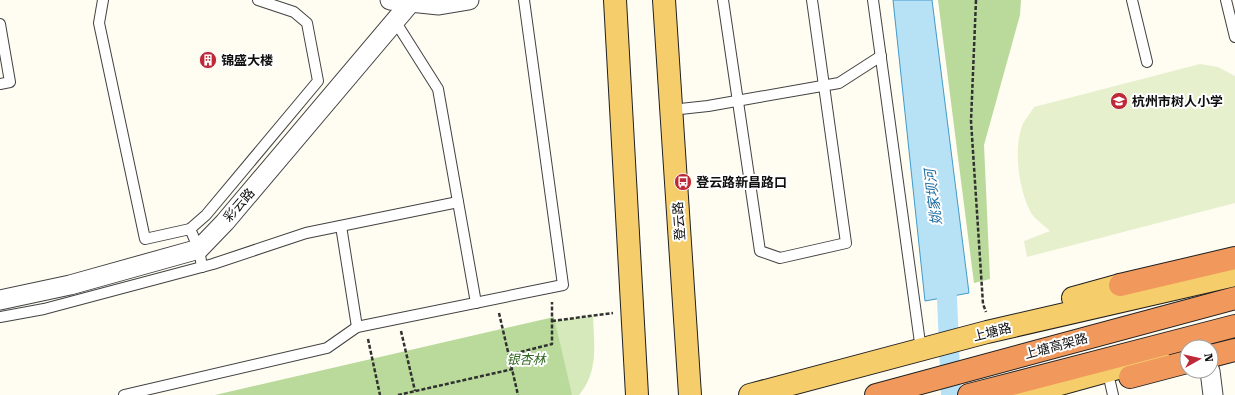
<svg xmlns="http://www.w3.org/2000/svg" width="1235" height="395" viewBox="0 0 1235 395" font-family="'Roboto Serif','Noto Sans SC',serif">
<rect width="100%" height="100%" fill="#fffcf2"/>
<!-- green -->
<path fill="#d6e9bb" d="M593 316C594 345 599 371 579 395H571L552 321Z"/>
<!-- forest -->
<g fill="#bada9b">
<polygon points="938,0 1021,0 1020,15 984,145 990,279 974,283"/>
<polygon points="554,317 572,395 215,395"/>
</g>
<!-- pitch -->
<path fill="#e6f0cd" d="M1200 64 1218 67 1235 76V203L1027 257 1024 241 1050 231C1044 225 1034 219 1030 211 1019 188 1014 153 1021 129 1023 121 1030 114 1034 107Z"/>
<!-- water -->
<polygon fill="#b7e1f5" stroke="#409bcb" points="893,0 932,0 969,293 925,301"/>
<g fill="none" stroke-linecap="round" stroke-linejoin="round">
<!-- canal -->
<polyline stroke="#b7e1f5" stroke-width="20" points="943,271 947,298 951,395"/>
<defs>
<g id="lane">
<polyline points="103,0 99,23 145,239 190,229 199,249 202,267"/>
<polyline points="723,0 760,251 780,258 846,243 812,0"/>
<polyline points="873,0 921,350"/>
<polyline points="1132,0 1147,62"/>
<polyline points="1226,0 1235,37"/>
<polyline points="395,21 438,89 476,303"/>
<polyline points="0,24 10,82 0,84"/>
<polyline points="671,110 708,106 839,83 881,56"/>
<polyline points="341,226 357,327"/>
<polyline points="190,229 206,215 318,81 307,23 294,12 258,0"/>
<polyline points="0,317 44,309 213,264 306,233 458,202"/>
<polyline points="1110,382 1113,395"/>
<polyline points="124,395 327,348 357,327 563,285 524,0"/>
</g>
<g id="street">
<polyline points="390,0 439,5 469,0"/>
<polyline points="0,300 70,285 199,249 225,222 411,2"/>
<polyline points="1210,371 1213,395"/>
</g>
<g id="primary">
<polyline points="615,0 637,395"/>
<polyline points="664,0 690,395"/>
<polyline points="1073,298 1120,285"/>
<polyline points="750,395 987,332 1235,275"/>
<polyline points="1020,395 1158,357"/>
</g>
<g id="highway">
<polyline points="1120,285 1235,258"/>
<polyline points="1211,356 1235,350"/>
<polyline points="1130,377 1187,362"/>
<polyline points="876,395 1235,298"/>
<polyline points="969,395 1235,326"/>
</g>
</defs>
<!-- lane casing -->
<use href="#lane" stroke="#424242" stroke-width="12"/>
<!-- street casing -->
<use href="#street" stroke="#424242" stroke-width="21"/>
<!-- primary casing -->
<use href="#primary" stroke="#202020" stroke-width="24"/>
<!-- highway casing -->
<use href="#highway" stroke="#202020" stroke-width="24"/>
<!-- path -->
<g stroke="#313131" stroke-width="2.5" stroke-dasharray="4 2" stroke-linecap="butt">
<polyline points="976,0 971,121 983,304 986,312"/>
<polyline points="499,313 518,395"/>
<polyline points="552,321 613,313"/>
<polyline points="401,331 415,391"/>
<polyline points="368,339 380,395"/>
<polyline points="509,355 552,344 552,302"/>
<polyline points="398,395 513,369"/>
</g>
<!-- lane -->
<use href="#lane" stroke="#fff" stroke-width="10"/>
<!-- street -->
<use href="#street" stroke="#fff" stroke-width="19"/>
<!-- primary -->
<use href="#primary" stroke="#f6cd6b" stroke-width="22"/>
<!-- highway -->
<use href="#highway" stroke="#f1995d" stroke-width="22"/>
</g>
<!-- icons -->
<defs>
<symbol id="building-disc" viewBox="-11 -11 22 22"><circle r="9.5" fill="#be2938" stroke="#fff"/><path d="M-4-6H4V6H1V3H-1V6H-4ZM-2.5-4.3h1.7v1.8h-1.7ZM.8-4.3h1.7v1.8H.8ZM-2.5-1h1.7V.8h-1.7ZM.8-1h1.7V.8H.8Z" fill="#fff"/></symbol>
<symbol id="school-disc" viewBox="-11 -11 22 22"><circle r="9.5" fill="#be2938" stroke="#fff"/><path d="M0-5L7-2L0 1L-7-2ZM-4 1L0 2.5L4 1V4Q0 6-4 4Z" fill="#fff"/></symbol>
<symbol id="bus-disc" viewBox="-11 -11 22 22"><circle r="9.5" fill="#be2938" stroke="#fff"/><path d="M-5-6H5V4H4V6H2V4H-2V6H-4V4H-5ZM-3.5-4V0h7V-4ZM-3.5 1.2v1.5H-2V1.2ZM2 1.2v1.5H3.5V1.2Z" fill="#fff"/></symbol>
</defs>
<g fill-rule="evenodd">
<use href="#building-disc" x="198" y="50" width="20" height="20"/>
<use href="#school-disc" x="1109" y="91" width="20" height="20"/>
<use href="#bus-disc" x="673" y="172" width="20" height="20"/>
</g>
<g text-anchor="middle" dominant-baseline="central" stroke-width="4" stroke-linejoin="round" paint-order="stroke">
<!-- poi labels -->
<g font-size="13" font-weight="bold" fill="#0f0f0f" stroke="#fff" text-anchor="start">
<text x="221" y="60">锦盛大楼</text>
<text x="1132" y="101">杭州市树人小学</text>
<text x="696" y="182">登云路新昌路口</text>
</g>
<!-- street labels -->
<g font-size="13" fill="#0f0f0f" stroke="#fff">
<text transform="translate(239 205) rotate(-49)">彩云路</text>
<text transform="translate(679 221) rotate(-94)">登云路</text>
<text transform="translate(992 332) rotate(-14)">上塘路</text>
<text transform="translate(1056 346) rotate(-15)">上塘高架路</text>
</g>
<!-- park labels -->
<g font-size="13" font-style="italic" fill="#326720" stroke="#fff">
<text x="526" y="359">银杏林</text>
</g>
<!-- water labels -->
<g font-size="14" font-style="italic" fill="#1a6ca0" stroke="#fff">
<text transform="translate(933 197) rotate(-97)">姚家坝河</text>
</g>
</g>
<!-- north arrow -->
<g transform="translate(1199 359) rotate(82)"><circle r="19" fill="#ffffff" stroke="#9f9f9f"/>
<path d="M0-3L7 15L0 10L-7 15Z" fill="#be2938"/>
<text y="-6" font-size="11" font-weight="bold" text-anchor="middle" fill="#0f0f0f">N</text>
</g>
</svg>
